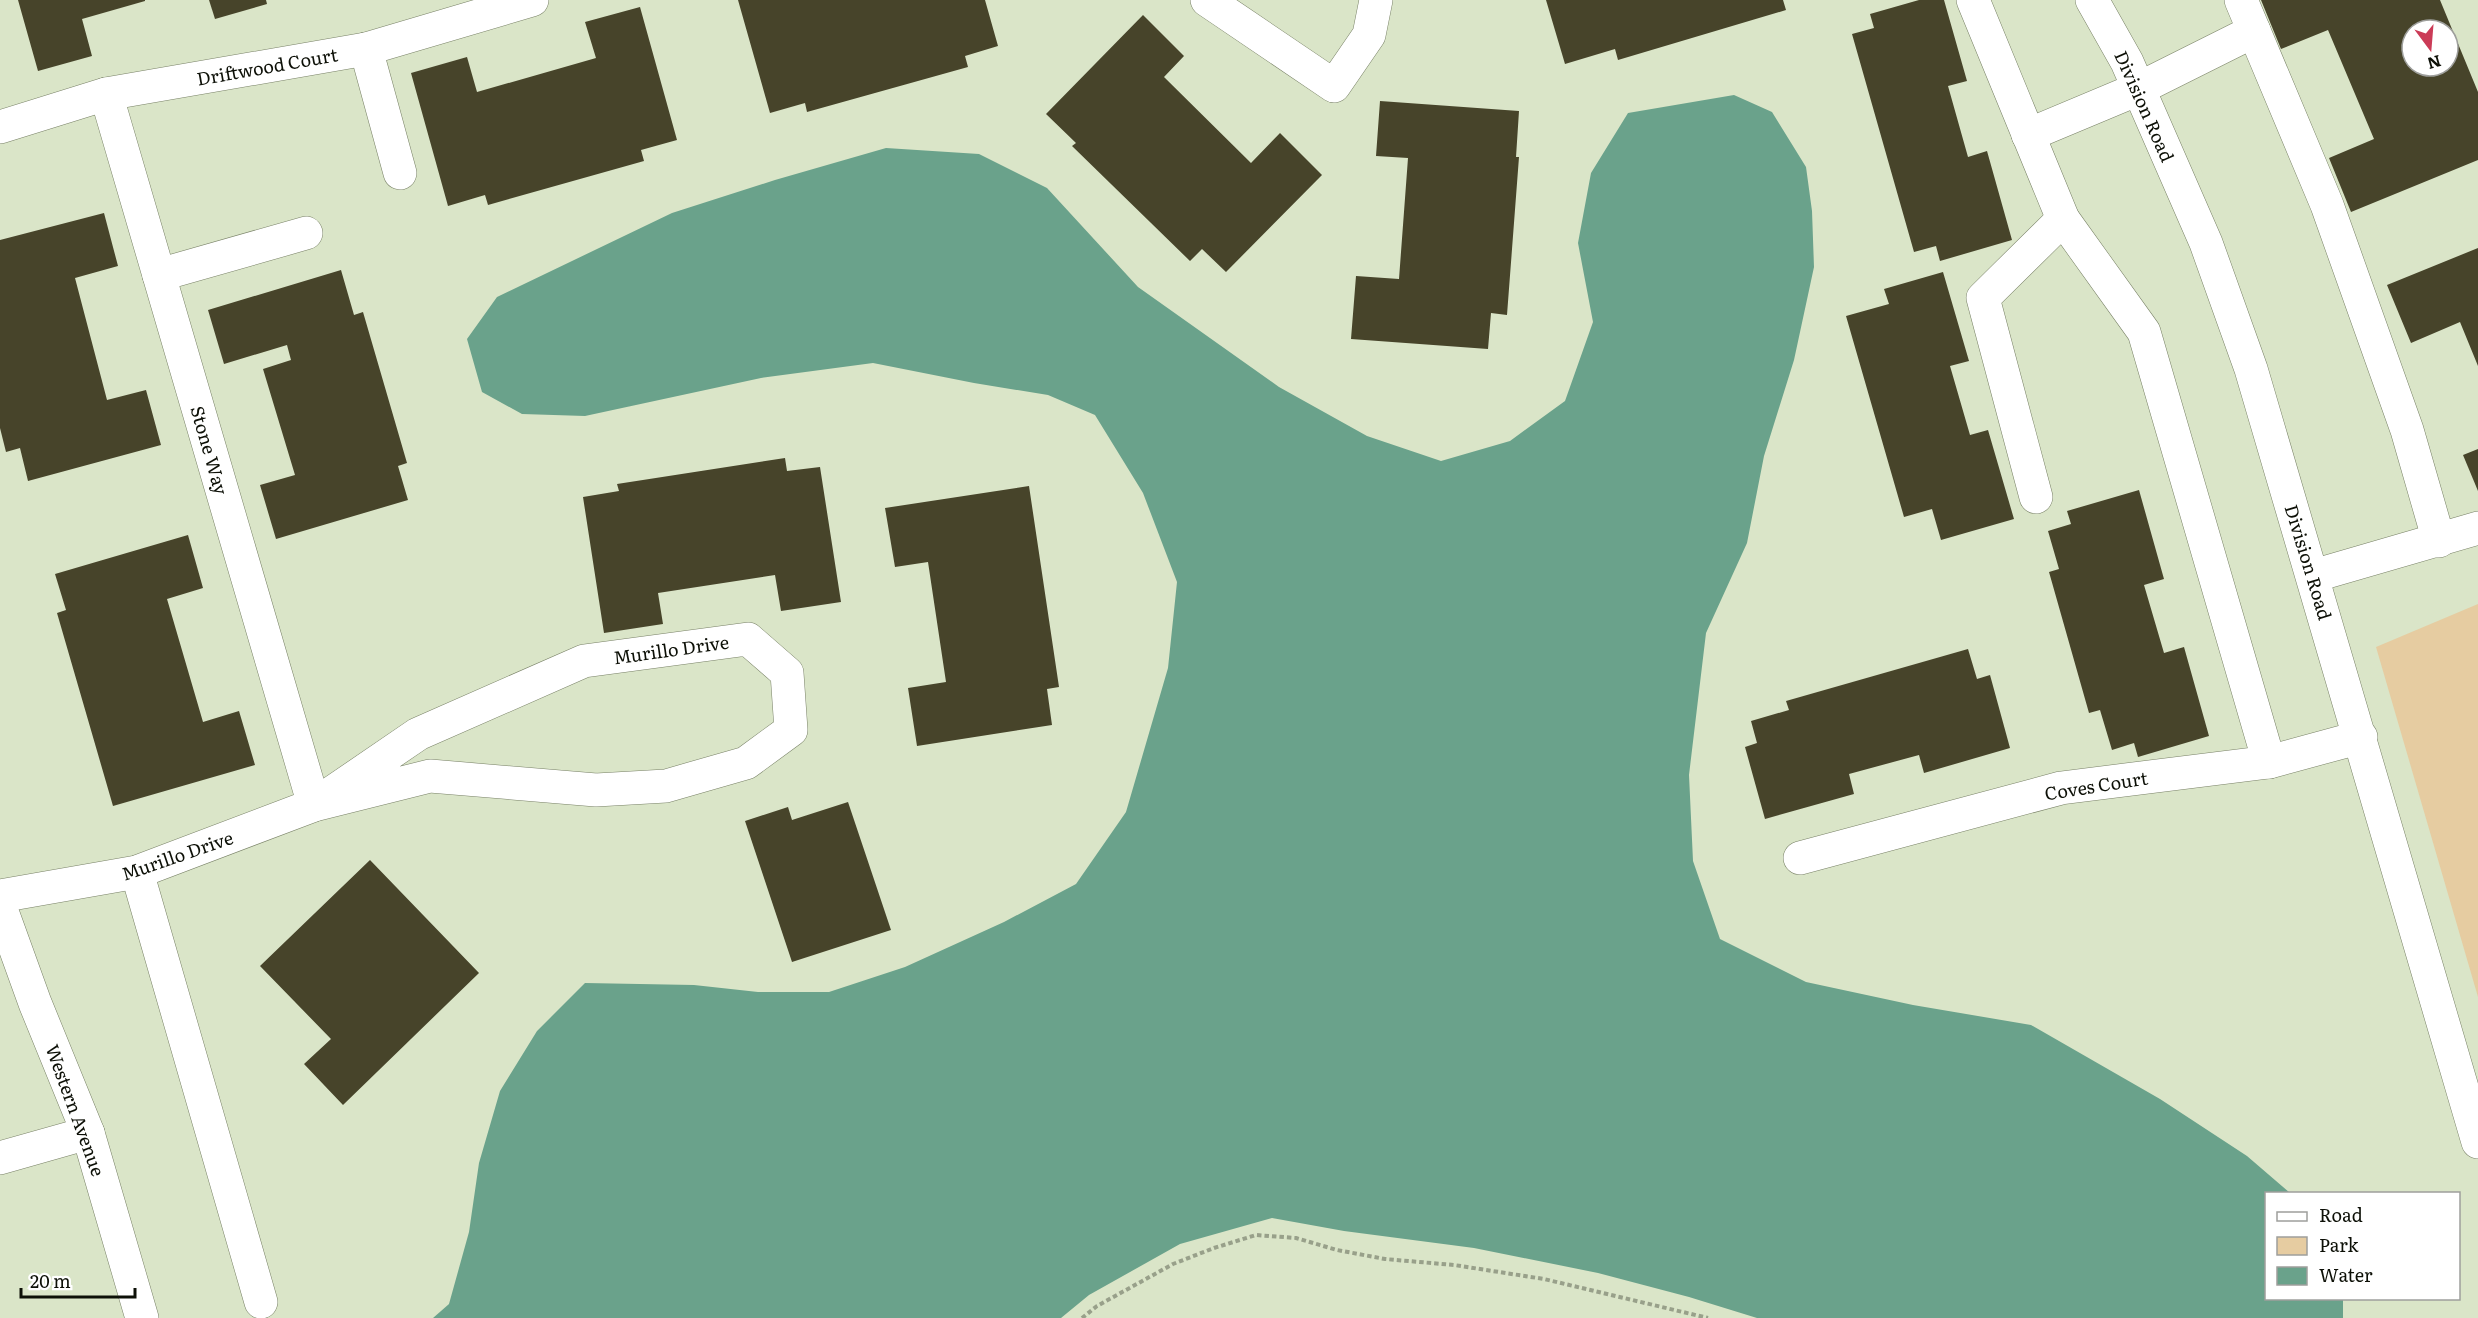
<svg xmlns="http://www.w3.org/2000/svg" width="2478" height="1318" viewBox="0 0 2478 1318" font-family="Literata,serif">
<rect width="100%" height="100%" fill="#dae5c8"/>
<!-- green -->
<polygon fill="#e6cca1" points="2478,604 2478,997 2376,647"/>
<!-- water -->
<polygon fill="#6aa28b" points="1734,95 1772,112 1806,167 1812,211 1814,267 1794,360 1764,456 1747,543 1706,633 1689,775 1693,861 1720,939 1806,982 1913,1005 2031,1025 2160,1099 2247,1156 2290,1193 2266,1194 2266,1298 2343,1299 2343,1318 1757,1318 1689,1297 1598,1273 1474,1248 1344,1231 1272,1218 1180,1244 1089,1295 1061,1318 433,1318 449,1304 469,1232 479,1163 500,1091 537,1031 585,983 694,985 758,992 829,992 905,967 1004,922 1076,884 1126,812 1168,668 1177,582 1143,493 1095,415 1048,395 974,383 873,363 761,378 585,416 522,414 482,392 467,339 497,297 672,213 775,180 886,148 979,154 1047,188 1138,287 1279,387 1367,436 1441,461 1510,441 1565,401 1593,322 1578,243 1591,173 1628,113"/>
<!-- building -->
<g fill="#47442a" fill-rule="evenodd">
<polygon points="18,0 145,0 145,1 82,19 92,56 38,71"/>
<polygon points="209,0 266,0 267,4 215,19"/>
<polygon points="738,0 985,0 998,46 965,56 968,67 807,112 805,103 770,113"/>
<polygon points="1546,0 1783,0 1786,10 1618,60 1615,49 1565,64"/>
<polygon points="1919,0 1944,0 1967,81 1948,86 1968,157 1987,151 2012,240 1940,261 1936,246 1914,252 1852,34 1874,28 1870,14"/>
<path d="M2261 0H2440L2478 92V160L2351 212 2329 158 2374 139 2328 30 2281 49ZM2412 30H2448V66H2412Z"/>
<polygon points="640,7 677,140 641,150 644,161 488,205 485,195 448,206 411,73 467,57 477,92 596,58 585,22"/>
<polygon points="1143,15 1184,56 1164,77 1251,163 1280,133 1322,175 1226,272 1202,249 1190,261 1072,146 1076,143 1046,114"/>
<polygon points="1380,101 1519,111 1516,157 1519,157 1507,315 1491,313 1488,349 1351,339 1356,276 1399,279 1408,158 1376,156"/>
<polygon points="104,213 118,266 75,278 107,400 146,390 161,445 28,481 20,448 6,452 0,428 0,240"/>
<polygon points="2478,248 2478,366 2460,322 2411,343 2387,285"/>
<polygon points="341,270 354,315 363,312 407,463 398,466 408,500 276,539 260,485 295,475 263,369 291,360 287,345 224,364 208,310"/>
<polygon points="1943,272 1969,361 1950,366 1970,435 1988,430 2014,519 1941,540 1932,509 1904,517 1846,316 1889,304 1884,289"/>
<polygon points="2478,449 2478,491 2463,455"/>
<polygon points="785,458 787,471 820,467 841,602 781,611 775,575 658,593 663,624 604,633 583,497 619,491 617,484"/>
<polygon points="1029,486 1059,687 1047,689 1052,725 917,746 908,688 946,682 928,562 895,567 885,508"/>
<polygon points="2139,490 2164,579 2144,585 2164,653 2184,647 2209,736 2138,757 2134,743 2112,750 2100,710 2089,713 2049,572 2059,569 2048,531 2071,524 2067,511"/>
<polygon points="188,535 203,588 167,599 203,722 239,711 255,765 113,806 57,613 66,610 55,574"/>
<polygon points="1968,649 1977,679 1990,675 2010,748 1924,773 1919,755 1849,774 1854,794 1765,819 1745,747 1757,743 1751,721 1789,710 1786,701"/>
<polygon points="848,802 891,930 792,962 745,821 788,807 792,820"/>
<polygon points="370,860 479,973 343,1105 304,1064 331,1039 260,966"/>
</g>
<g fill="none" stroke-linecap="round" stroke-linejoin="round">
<defs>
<g id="minor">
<polyline points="1207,0 1334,86 1369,35 1376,0"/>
<polyline points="1973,0 2063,219 2144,332 2269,762"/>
<polyline points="2092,0 2127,62 2206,243 2251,369 2478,1142"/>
<polyline points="2241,0 2327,205 2407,430 2439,541"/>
<polyline points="366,49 400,173"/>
<polyline points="106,94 314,805"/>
<polyline points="0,127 106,94 366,49 532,0"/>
<polyline points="2028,135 2138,89 2254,31"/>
<polyline points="159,275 306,233"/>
<polyline points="2036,497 1983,298 2063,219"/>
<polyline points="2313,576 2478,528"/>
<polyline points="1800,858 2061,788 2269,762 2361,737"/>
<polyline points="137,872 261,1302"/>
<polyline points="0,896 137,872 314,805 430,776 596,790 666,786 746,763 791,730 787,673 748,639 584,661 418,734 314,805"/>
<polyline points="0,906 35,1003 88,1133 142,1318"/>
<polyline points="0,1158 88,1133"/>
</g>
</defs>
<!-- minor casing -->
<use href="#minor" stroke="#788166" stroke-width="34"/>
<!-- path -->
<polyline stroke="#98a08a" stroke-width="4" stroke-dasharray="4.5 3" stroke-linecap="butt" points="1082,1318 1097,1306 1173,1264 1214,1248 1256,1235 1296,1238 1337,1250 1385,1259 1454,1265 1544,1279 1708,1318"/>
<!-- minor -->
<use href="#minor" stroke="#fff" stroke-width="33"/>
</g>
<g text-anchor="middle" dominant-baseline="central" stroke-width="6" stroke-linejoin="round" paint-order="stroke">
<!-- street labels -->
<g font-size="18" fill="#0d1007" stroke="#fff">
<text transform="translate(267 66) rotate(-10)">Driftwood Court</text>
<text transform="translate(2145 106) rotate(66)">Division Road</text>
<text transform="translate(210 450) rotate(74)">Stone Way</text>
<text transform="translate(2309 562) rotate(73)">Division Road</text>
<text transform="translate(671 649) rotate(-8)">Murillo Drive</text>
<text transform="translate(2096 785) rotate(-9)">Coves Court</text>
<text transform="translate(177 855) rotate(-19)">Murillo Drive</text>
<text transform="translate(76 1110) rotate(70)">Western Avenue</text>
</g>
</g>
<!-- legend -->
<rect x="2265" y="1192" width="195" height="108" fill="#ffffff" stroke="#9e9f9c" stroke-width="1.5"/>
<rect x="2277" y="1212" width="30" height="9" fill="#ffffff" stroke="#9e9f9c" stroke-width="1.5"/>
<text x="2319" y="1222" font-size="18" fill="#0d1007">Road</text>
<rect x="2277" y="1237" width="30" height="18" fill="#e6cca1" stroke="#9e9f9c" stroke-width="1.5"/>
<text x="2319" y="1252" font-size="18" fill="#0d1007">Park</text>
<rect x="2277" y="1267" width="30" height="18" fill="#6aa28b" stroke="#9e9f9c" stroke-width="1.5"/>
<text x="2319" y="1282" font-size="18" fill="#0d1007">Water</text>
<!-- north arrow -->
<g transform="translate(2430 48) rotate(164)"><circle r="28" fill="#ffffff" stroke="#9e9f9c" stroke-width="1.5"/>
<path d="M0-4.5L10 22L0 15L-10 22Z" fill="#cb3b57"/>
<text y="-9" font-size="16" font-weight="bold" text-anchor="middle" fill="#0d1007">N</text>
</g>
<!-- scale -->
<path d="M21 1288v9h114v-9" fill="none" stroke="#0d1007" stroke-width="3"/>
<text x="30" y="1288" font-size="18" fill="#0d1007" stroke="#ffffff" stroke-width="4.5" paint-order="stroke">20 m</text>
</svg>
